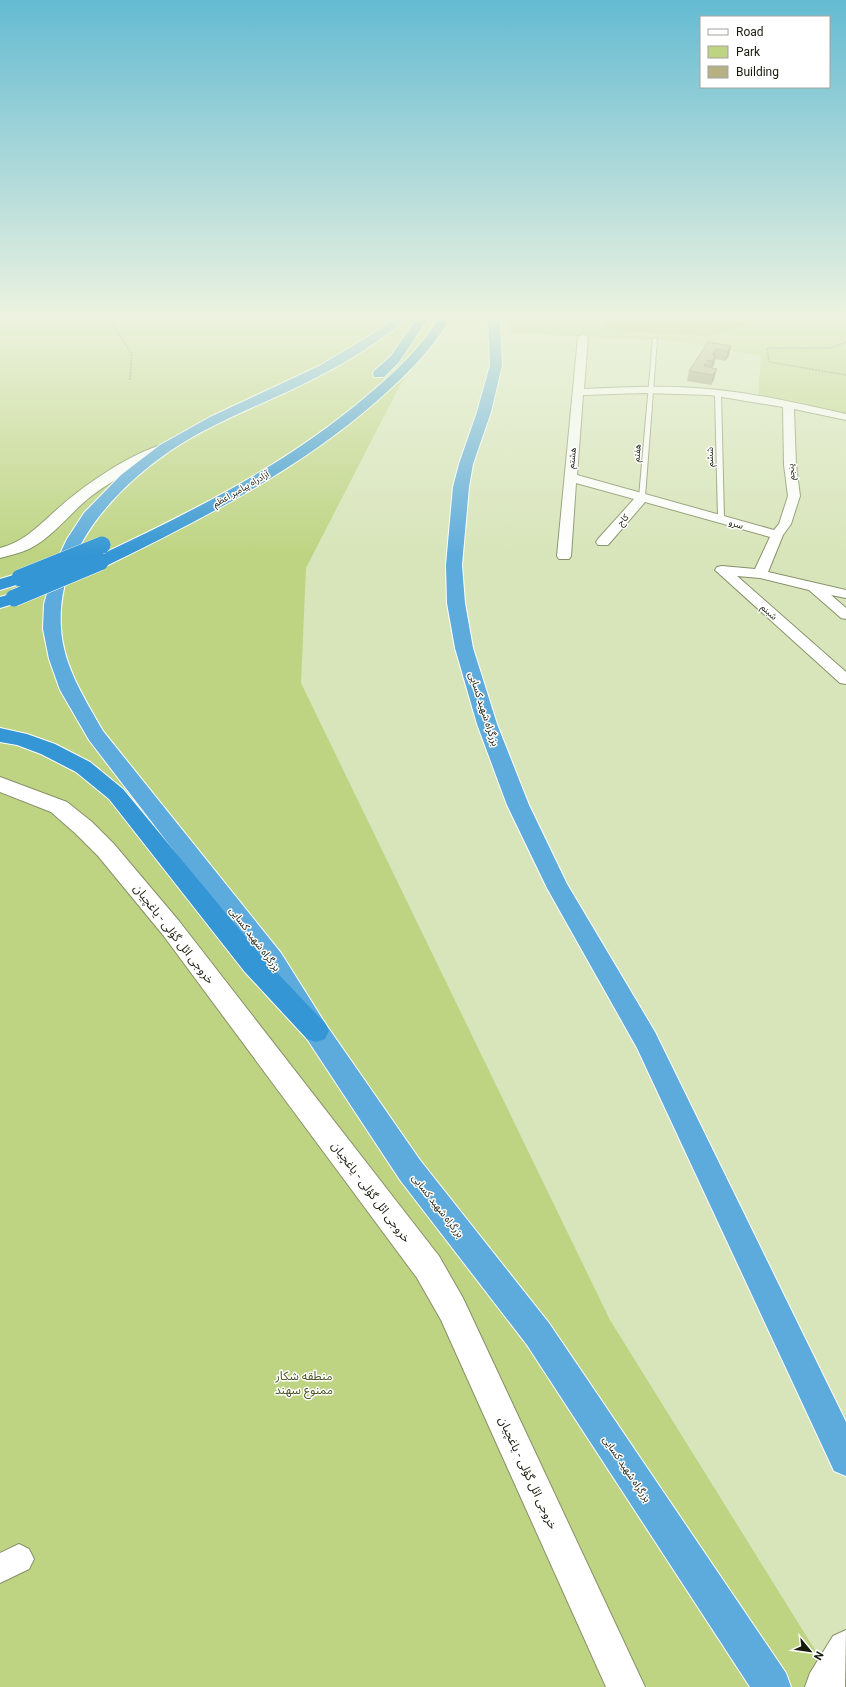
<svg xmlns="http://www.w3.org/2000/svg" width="846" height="1687" viewBox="0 0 846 1687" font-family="Roboto,'Noto Sans Arabic',sans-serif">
<rect width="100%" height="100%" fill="#d8e5ba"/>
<!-- green -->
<g fill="#bed482">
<polygon points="0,319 434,319 306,568 301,683 610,1320 838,1687 0,1687"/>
<polygon points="509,319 846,319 846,414 758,398 761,356 675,341 511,333"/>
</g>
<!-- forest -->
<polygon fill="#a0bb44" points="608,319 763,319 713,336 603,330"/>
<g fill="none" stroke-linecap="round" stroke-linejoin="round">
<defs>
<g id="service">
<polygon points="655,338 657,339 645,497 642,499 639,497 653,339"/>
<polygon points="718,392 721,394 724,519 721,521 718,519 715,394"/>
</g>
<g id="minor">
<path d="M583 334 588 337 584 389C625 387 667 385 708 389 755 393 801 404 846 414V420L794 409 796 465 800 496 791 524 783 535 768 572 846 590V598L831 595 846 608V619L841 618 809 590 760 578 737 576 846 672V684L840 683 715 570 717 567 722 566 755 569 770 537 645 502 608 545H598L596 542 598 539 634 499 576 483 571 556 569 559H559L557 556 578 337ZM644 393 710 395 783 407 784 465 788 496 779 524 774 530 577 475 583 395Z"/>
<polygon points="19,1544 29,1549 34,1559 29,1569 0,1583 0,1553"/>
</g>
<g id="secondary">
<path d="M165 444 170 445 172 448 170 451C142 464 115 478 90 497 70 513 52 538 29 549 20 553 10 555 0 558V548C27 541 42 522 62 505 87 483 133 452 165 444Z"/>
<polygon points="0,777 67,802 92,822 114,844 179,921 439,1256 463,1298 645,1687 606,1687 441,1320 417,1278 163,935 98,856 76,834 51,812 0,792"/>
<polygon points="846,1630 845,1687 805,1687 810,1673 833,1636"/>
</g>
<g id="trunk">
<path d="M393 319H406C402 325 393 330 387 334 357 357 324 374 291 390 250 409 207 426 170 451 112 491 56 553 61 628 63 666 85 699 103 731L281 953 325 1023 420 1160 549 1323 786 1673 791 1687H750L527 1345 400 1180 307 1039 263 967 89 740 60 690 49 659 43 629 44 604 56 562 67 539 84 513 121 475 160 445 210 417 319 366 369 336Z"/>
<polygon points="488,319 500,319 502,365 491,412 473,464 469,487 462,565 465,603 473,648 497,724 529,805 567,884 655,1032 846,1422 846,1476 834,1471 637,1048 547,888 507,805 477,724 455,648 447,603 446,565 453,487 459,464 477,412 490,365"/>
</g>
<g id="motorway">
<polygon points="416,319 428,319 399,362 384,377 374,377 373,374 374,371 391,356"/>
<path d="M438 319H450C431 351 405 376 378 400 297 471 202 519 106 566L100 567 94 566 92 562 94 558C191 512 287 465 369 394 395 372 420 349 438 319Z"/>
<polygon points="20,573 26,574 28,578 26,582 0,590 0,579"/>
<polygon points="14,593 20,594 23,598 20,602 0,608 0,597"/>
<polygon points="0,728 27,734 55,744 90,762 123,789 262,957 325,1023 329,1031 325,1039 316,1042 307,1039 244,971 109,799 76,772 41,754 17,745 0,742"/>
</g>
</defs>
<!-- service casing -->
<use href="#service" stroke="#869169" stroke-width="2"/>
<!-- minor casing -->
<use href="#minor" stroke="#869169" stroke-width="2"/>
<!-- secondary casing -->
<use href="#secondary" stroke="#869169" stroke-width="2"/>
<!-- trunk casing -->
<use href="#trunk" stroke="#fff" stroke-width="2"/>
<!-- motorway casing -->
<use href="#motorway" stroke="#fff" stroke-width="2"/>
<!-- path -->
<g stroke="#838c6d" stroke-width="1.5" stroke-dasharray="2 1" stroke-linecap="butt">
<polyline points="109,319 132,354 130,380"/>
<polyline points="846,342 831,348 767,348 769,362 846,375"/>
</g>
<!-- service -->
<use href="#service" fill="#fff" fill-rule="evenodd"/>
<!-- minor -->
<use href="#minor" fill="#fff" fill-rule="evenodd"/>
<!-- secondary -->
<use href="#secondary" fill="#fff" fill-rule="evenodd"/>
<!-- trunk -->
<use href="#trunk" fill="#5cabdc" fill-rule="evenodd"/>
<!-- motorway -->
<use href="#motorway" fill="#3496d4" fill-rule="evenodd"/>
<defs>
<g id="motorway-bridge">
<polyline points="20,578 102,545"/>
<polyline points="14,598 100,562"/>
</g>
</defs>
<!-- motorway-bridge casing -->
<use href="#motorway-bridge" stroke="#fff" stroke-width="18" stroke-linecap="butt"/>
<!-- motorway-bridge -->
<use href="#motorway-bridge" stroke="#3496d4" stroke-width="17"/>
</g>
<!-- wall -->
<polygon fill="#9d9772" points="708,342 731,346 729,356 725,361 715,359 714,365 712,368 714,379 711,385 687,381 689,371"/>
<!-- shaded-wall -->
<g fill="#7f7b5d">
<polygon points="731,346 729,356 725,361 727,351"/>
<polygon points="716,349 714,358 716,355 714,365 711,368 712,365 711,365 712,355"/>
<polygon points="717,369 714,379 711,385 713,375"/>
</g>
<!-- building -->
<polygon fill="#b6b085" stroke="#7f7b5d" points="708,342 731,346 727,351 716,349 712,355 716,355 712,361 708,360 707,362 712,363 712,365 705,364 704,366 717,369 713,375 689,371"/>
<!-- sky -->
<linearGradient id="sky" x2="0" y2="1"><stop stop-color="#64bbd2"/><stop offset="0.57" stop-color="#edf3e0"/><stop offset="1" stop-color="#edf3e0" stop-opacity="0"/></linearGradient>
<rect width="846" height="555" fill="url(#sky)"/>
<g text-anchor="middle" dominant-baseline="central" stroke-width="3" stroke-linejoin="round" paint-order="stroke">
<!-- far-street labels -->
<g font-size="9" fill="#171b0b" stroke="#fff">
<text transform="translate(637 453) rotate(-85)">هفتم</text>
<text transform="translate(710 457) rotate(-91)">ششم</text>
<text transform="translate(572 458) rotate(-84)">هشتم</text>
<text transform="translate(791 472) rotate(-96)">پنجم</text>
<text transform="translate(241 489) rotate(-30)">آزادراه پیامبر اعظم</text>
<text transform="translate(623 520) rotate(-49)">کاج</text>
<text transform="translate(736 524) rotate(16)">سرو</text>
<text transform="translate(769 612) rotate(41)">شبنم</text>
</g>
<!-- street labels -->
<g font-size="10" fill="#171b0b" stroke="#fff">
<text transform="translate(484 709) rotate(72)">بزرگراه شهید کسایی</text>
<text transform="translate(255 939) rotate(53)">بزرگراه شهید کسایی</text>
<text transform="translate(438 1206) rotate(52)">بزرگراه شهید کسایی</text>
<text transform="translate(627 1469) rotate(56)">بزرگراه شهید کسایی</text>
</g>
<!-- near-street labels -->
<g font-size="12" fill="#171b0b" stroke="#fff">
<text transform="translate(174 934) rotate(52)">خروجی ائل گؤلی - یاغچیان</text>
<text transform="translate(371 1192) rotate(53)">خروجی ائل گؤلی - یاغچیان</text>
<text transform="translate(528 1473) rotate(65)">خروجی ائل گؤلی - یاغچیان</text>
</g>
<!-- near-park labels -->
<g font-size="12" fill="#495425" stroke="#fff">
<text x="304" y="1376">منطقه شکار<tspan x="304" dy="14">ممنوع سهند</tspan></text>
</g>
</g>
<!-- legend -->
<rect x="700" y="16" width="130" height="72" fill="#ffffff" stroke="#a2a49d"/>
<rect x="708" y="29" width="20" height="6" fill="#ffffff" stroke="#a2a49d"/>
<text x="736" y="36" font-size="12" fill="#171b0b">Road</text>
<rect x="708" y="46" width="20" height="12" fill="#bed482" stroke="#a2a49d"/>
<text x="736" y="56" font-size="12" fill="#171b0b">Park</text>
<rect x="708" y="66" width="20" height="12" fill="#b6b085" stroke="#a2a49d"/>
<text x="736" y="76" font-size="12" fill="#171b0b">Building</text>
<!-- north arrow -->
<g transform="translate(810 1651) rotate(119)" stroke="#ffffff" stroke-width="3" paint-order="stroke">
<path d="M0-3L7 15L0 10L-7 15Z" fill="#171b0b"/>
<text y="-6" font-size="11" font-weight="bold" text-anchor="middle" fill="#171b0b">N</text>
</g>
</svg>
